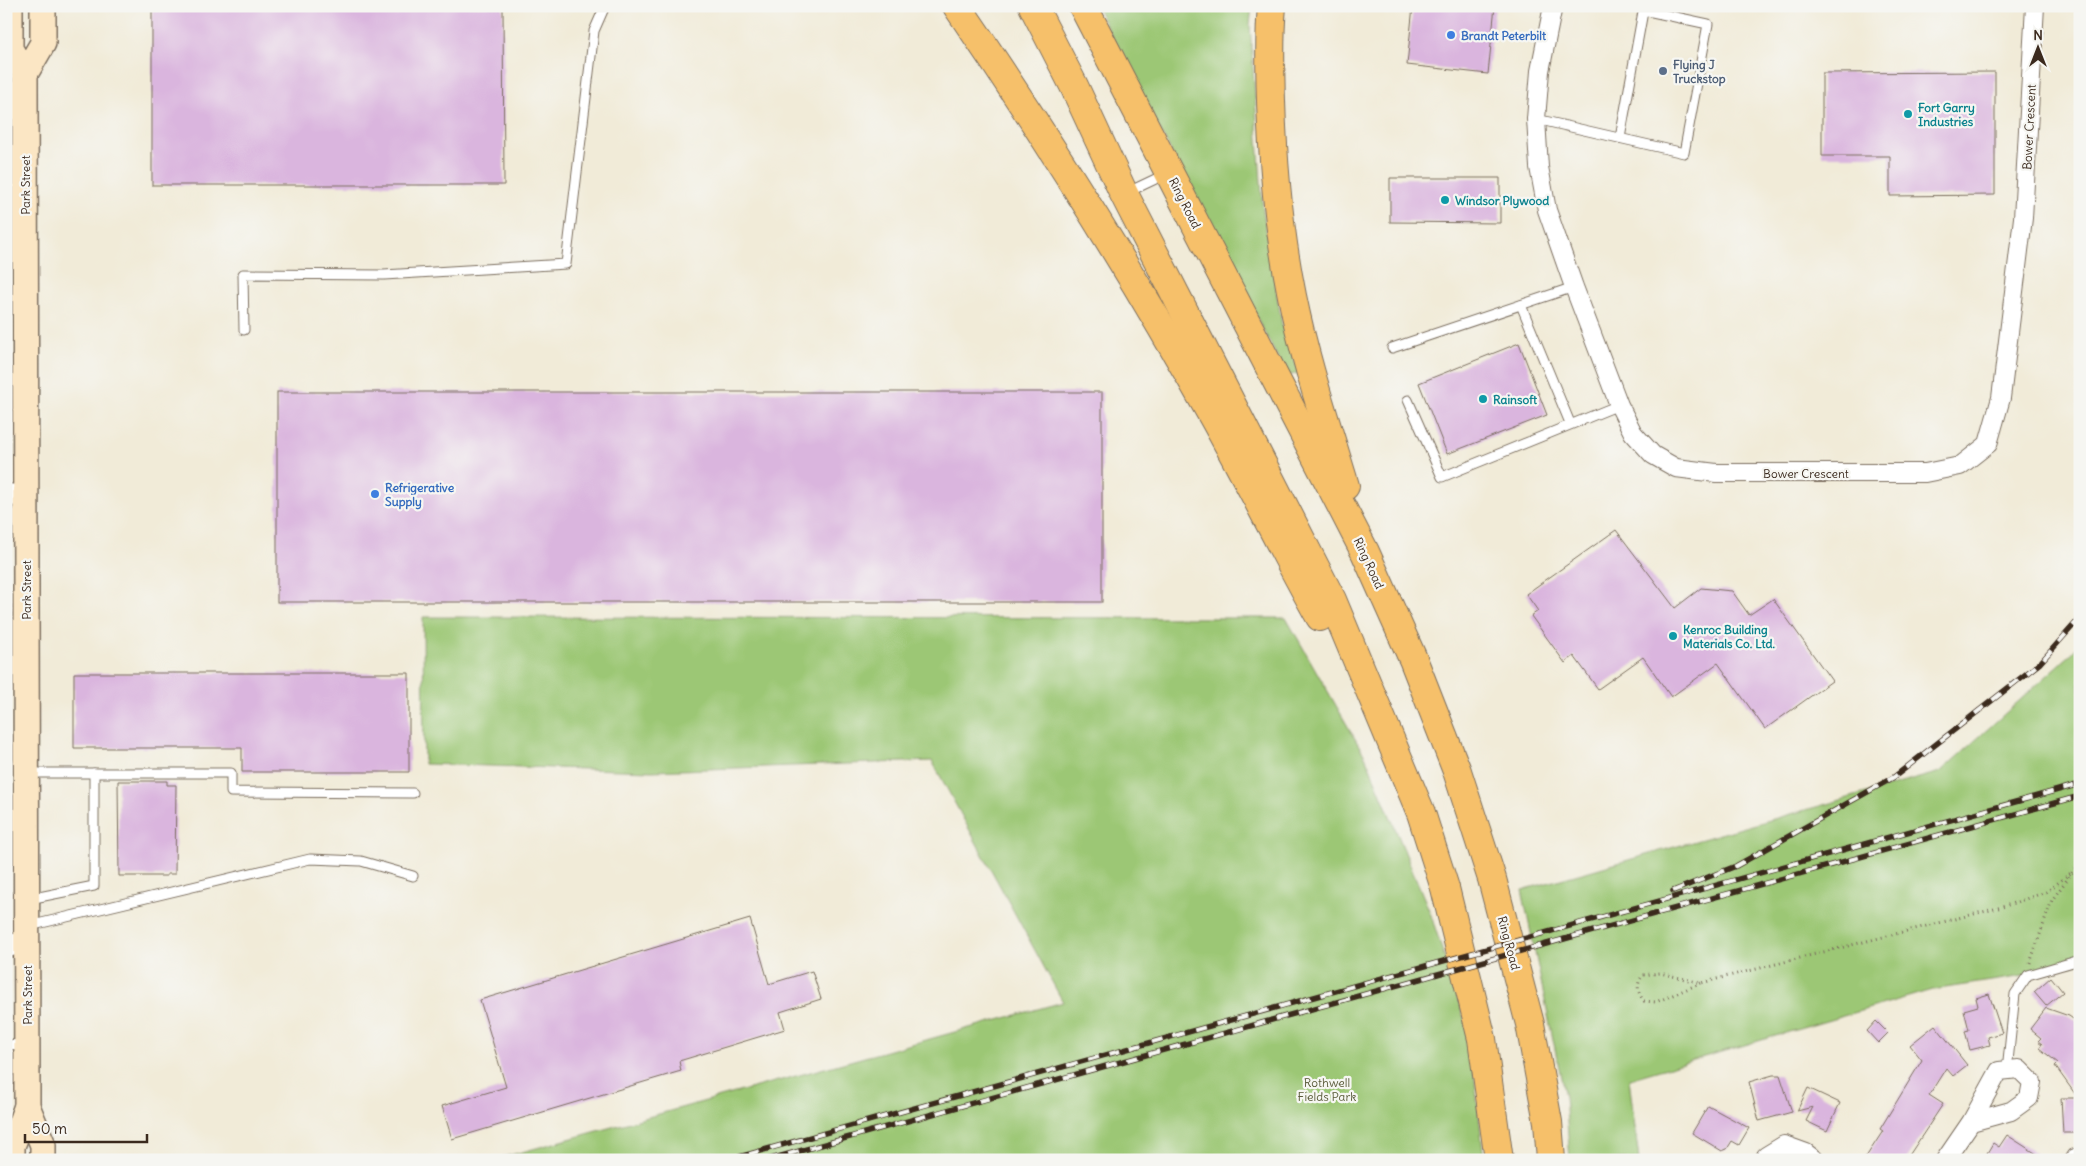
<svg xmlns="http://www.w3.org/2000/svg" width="2086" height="1166" viewBox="0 0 2086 1166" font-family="Delius,sans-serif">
<rect width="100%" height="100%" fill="#f6f6f2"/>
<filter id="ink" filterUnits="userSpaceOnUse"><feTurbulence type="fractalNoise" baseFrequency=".02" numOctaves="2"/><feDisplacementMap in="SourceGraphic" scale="10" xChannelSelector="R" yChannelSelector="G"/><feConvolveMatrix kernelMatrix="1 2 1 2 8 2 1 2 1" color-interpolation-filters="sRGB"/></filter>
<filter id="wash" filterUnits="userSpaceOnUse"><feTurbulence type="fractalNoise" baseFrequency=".0096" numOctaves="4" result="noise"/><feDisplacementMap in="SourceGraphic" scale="20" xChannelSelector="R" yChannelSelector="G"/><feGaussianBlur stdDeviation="1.12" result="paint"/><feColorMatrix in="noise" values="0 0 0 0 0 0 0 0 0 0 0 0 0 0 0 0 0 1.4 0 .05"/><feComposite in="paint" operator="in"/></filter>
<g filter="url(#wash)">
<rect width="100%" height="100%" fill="#f1ebd8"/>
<!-- green -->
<g fill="#9cc774" stroke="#6c7849">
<polygon points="1096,6 1252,6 1250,25 1263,211 1282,325 1299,373 1287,376"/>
<polygon points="423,617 1286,618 1366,758 1431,915 1470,1037 1484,1160 493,1160 1063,1002 932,761 652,771 424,764"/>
<polygon points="2080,644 2080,963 2044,973 1932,990 1629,1079 1639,1160 1570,1160 1565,1097 1522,890 1940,772 2069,656"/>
</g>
<g id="blocks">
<!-- building -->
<g fill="#dab5de">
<polygon points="152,6 503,6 504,185 152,185"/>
<polygon points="1413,6 1495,6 1488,74 1407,65"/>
<polygon points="1995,72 1995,195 1890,196 1890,156 1822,156 1822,73"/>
<polygon points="1390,178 1500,178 1500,223 1390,222"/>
<polygon points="1519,343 1547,415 1447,454 1419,383"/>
<rect x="277" y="392" width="825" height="210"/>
<polygon points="1616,530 1675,608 1701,588 1732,591 1749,615 1773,599 1832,681 1765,729 1718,663 1671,697 1643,657 1598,689 1574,656 1565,663 1531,616 1538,611 1526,594"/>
<polygon points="74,673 409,673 409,772 242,772 242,748 74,748"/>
<polygon points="118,781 167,781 167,785 176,785 175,874 167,874 167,876 119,876"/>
<polygon points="750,919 769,984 812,971 821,999 780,1012 785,1029 679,1061 681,1071 452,1139 442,1106 506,1087 480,1000"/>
<polygon points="2051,977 2063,992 2046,1006 2034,992"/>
<polygon points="1989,994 2002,1033 1988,1037 1990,1045 1970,1050 1965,1031 1969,1030 1964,1010 1978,1006 1976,998"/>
<polygon points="2046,1008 2069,1016 2080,1024 2080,1133 2063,1133 2061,1098 2078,1098 2055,1066 2058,1063 2039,1048 2042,1044 2038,1041 2041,1038 2030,1029"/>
<polygon points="1876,1021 1888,1033 1878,1043 1867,1031"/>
<polygon points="1935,1025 1967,1065 1953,1076 1946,1068 1929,1095 1943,1104 1906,1160 1864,1160 1883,1131 1880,1129 1922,1060 1910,1045"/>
<polygon points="1773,1075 1780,1075 1792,1112 1759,1121 1749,1082"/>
<polygon points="1808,1088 1840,1103 1827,1131 1806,1121 1813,1107 1797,1111"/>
<polygon points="1708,1106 1749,1128 1739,1145 1732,1141 1727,1149 1722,1151 1692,1133"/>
<polygon points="2007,1135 2046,1160 1983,1160 1993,1143 1999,1147"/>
</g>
</g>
</g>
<g filter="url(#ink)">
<use href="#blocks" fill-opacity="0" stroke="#7b6e5f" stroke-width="1"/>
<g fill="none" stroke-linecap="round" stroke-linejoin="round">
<defs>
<g id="service">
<polyline points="1536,119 1684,153 1708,24 1643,10"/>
<polyline points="1620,138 1644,6"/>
<polyline points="1126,193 1166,174"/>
<polyline points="1521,305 1570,423"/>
<polyline points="244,330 243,274 384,275 566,264 594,31 605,6"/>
<polyline points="1392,348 1574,287"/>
<polyline points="1408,400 1442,477 1619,405"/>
<polyline points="27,773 231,773 231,792 413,793"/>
<polyline points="29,899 94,886 94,773"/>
<polyline points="29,926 310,859 361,861 413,876"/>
<polyline points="6,1045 26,1044"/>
<polyline points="2007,1071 2015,994 2028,975 2080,960"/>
<polyline points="2068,1160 2072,1154 2080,1152"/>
</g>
<g id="minor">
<polyline points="1553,6 1540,71 1536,119 1539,167 1547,210 1574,287 1619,405 1633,433 1653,455 1676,468 1716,473 1925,473 1960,466 1988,444 2001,398 2023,218 2035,6"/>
<polyline points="1766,1160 1766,1156 1784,1145 1806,1153 1815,1160"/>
<polyline points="1945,1160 1971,1122 1999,1071 2019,1069 2032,1082 2029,1098 2011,1111 1971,1122"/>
</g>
<g id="tertiary">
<polyline points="6,495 26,495"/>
<polyline points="6,947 27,941"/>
</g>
<g id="secondary">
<polyline points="10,6 10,49 25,74"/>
<polyline points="27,1106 43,1145 43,1160"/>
<polyline points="12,1160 12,1146 27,1106 25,74 43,43 43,6"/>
</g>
<g id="motorway">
<path d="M957 6C1048 139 1134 276 1213 417 1250 483 1283 551 1320 617"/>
<polyline points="1033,6 1074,86 1124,194 1332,600 1421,813 1445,888 1482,1039 1499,1160"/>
<polyline points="1083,6 1365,552 1413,659 1457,771 1492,879 1530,1024 1548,1122 1551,1160"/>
<path d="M1272 6C1269 38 1270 69 1271 101 1273 166 1279 232 1292 296 1305 361 1326 423 1345 486"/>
</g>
</defs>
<!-- service casing -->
<use href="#service" stroke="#7b6e5f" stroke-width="11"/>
<!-- minor casing -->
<use href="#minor" stroke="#7b6e5f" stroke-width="20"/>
<!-- tertiary casing -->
<use href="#tertiary" stroke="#7b6e5f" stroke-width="24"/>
<!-- secondary casing -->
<use href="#secondary" stroke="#7b6e5f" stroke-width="28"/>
<!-- motorway casing -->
<use href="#motorway" stroke="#7b6e5f" stroke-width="30"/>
<!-- path -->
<g stroke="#7b6e5f" stroke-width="3" stroke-dasharray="1 4" stroke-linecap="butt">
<polyline points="2030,963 2052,900 2080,862"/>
<path d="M1701 983 1656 1002 1644 1001C1637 992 1636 984 1643 975L1660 973 1701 983 2002 907 2046 892 2072 872"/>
</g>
<!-- service -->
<use href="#service" stroke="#fff" stroke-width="9"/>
<!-- minor -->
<use href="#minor" stroke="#fff" stroke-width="18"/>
<!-- tertiary -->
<use href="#tertiary" stroke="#fff" stroke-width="21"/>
<!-- secondary -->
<use href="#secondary" stroke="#fbe6c4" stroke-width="25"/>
<!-- motorway -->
<use href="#motorway" stroke="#f6c06b" stroke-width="28"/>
<defs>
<g id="rail">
<polyline points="1673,891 1736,866 1894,777 2040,663 2080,618"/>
<polyline points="728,1160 2080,784"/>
<polyline points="767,1160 2080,796"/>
</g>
</defs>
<!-- rail casing -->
<use href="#rail" stroke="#3b2a1e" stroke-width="5.5"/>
<!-- rail -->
<use href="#rail" stroke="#f6f6f2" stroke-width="4" stroke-dasharray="11" stroke-linecap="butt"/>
</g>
</g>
<!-- markers -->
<g fill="#3f7fe0" stroke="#f6f6f2" stroke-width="2">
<circle cx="1451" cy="35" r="5"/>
<circle cx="375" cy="494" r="5"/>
</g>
<circle fill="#5c6f8a" stroke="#f6f6f2" stroke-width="2" cx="1663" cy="71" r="5"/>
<g fill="#0f9aa8" stroke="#f6f6f2" stroke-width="2">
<circle cx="1908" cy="114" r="5"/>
<circle cx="1445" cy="200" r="5"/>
<circle cx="1483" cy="399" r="5"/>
<circle cx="1673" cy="636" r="5"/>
</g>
<g text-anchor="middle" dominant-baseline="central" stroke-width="4.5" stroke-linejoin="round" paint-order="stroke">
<!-- shop labels -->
<g font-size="12" font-weight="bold" fill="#366cbe" stroke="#f6f6f2" text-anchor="start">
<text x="1461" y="35">Brandt Peterbilt</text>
<text x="385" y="487">Refrigerative<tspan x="385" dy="14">Supply</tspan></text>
</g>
<!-- service labels -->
<g font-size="12" font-weight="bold" fill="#4e5e75" stroke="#f6f6f2" text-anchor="start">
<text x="1673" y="64">Flying J<tspan x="1673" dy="14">Truckstop</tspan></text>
</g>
<!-- culture labels -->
<g font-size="12" font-weight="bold" fill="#0d838f" stroke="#f6f6f2" text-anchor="start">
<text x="1918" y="107">Fort Garry<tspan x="1918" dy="14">Industries</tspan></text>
<text x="1455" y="200">Windsor Plywood</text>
<text x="1493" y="399">Rainsoft</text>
<text x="1683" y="629">Kenroc Building<tspan x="1683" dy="14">Materials Co. Ltd.</tspan></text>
</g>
<!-- street labels -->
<g font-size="12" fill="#3b2a1e" stroke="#f6f6f2">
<text transform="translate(2029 127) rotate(-87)">Bower Crescent</text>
<text transform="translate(25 185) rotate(-90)">Park Street</text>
<text transform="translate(1185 203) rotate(63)">Ring Road</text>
<text x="1806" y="473">Bower Crescent</text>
<text transform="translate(1369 563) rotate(65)">Ring Road</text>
<text transform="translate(26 590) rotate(-90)">Park Street</text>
<text transform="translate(1509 943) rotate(75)">Ring Road</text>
<text transform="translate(27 995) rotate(-90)">Park Street</text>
</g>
<!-- park labels -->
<g font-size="12" fill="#585938" stroke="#f6f6f2">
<text x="1327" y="1082">Rothwell<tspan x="1327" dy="14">Fields Park</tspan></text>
</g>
</g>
<!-- margin -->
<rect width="2086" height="1166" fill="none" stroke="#f6f6f2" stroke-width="25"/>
<!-- north arrow -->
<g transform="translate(2038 48)" stroke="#f6f6f2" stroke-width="4" paint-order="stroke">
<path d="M0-4L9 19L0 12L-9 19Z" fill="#3b2a1e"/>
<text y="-8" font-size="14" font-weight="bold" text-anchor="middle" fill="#3b2a1e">N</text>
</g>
<!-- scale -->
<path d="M25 1134v8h122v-8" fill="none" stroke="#3b2a1e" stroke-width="2.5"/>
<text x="32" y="1134" font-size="15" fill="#3b2a1e" stroke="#f6f6f2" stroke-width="4" paint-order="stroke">50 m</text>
</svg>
